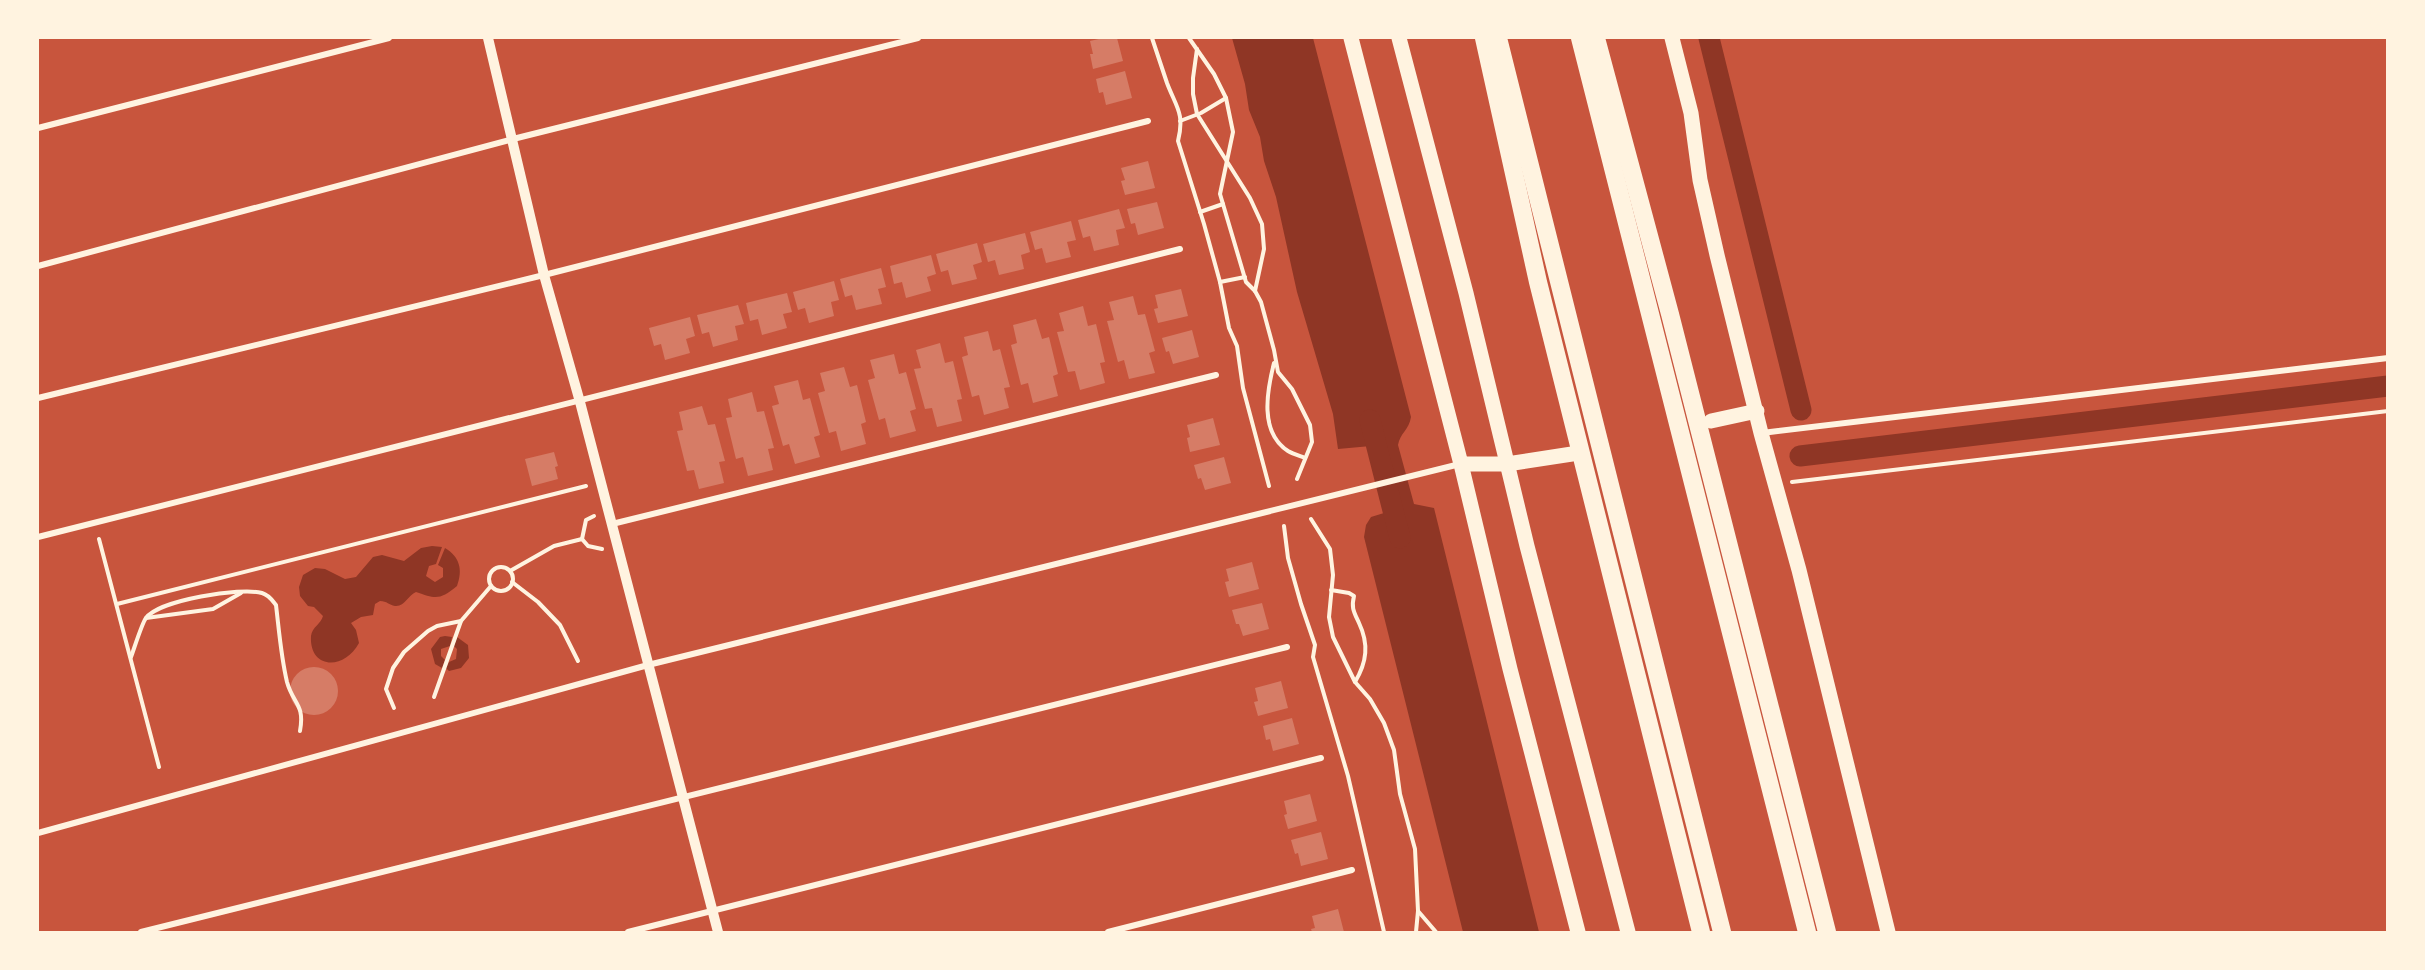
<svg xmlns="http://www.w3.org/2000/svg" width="2425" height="970" viewBox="0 0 2425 970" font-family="Barlow,sans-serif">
<rect width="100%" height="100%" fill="#c8553d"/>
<!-- water -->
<g fill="#8f3625">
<path d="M1232 38H1313L1411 417C1409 430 1400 433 1398 445L1414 504 1434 508 1539 932H1463L1364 537 1366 525 1371 517 1397 509 1382 445 1338 449 1333 414 1297 292 1276 197 1264 161 1260 137 1249 110 1245 84Z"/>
<path d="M432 546 442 547 436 564 429 566 426 576 435 582 443 577V568L438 565 445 548C460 557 463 570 457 586 440 600 436 599 416 592 408 595 405 607 395 606 389 605 387 601 380 601L375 604 373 615 361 617 351 623 356 630 359 643C344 671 309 669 311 636 312 627 321 624 323 616L314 607 308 606 300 596 299 587 303 575 315 568 325 569 345 579 356 577 373 557 382 555 404 561 421 548Z"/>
<polygon points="445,636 452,637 450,646 441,649 441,656 445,660 442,668 435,664 431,649 440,637"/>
<polygon points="457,637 468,645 469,658 461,668 449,671 446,668 449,662 456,659 457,649 454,646"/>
</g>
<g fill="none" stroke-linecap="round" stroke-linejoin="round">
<!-- canal -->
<g stroke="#8f3625" stroke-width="21">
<polyline points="1709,38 1801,410"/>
<polyline points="1370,420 1400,538"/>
<polyline points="1800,456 2388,386"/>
</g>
</g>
<!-- building -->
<g fill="#d67c66">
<polygon points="1103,38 1117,38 1123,61 1093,69 1090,54 1093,54 1090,41"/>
<polygon points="1125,71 1132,98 1106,105 1103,92 1099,93 1096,79"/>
<polygon points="1148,161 1155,188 1125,195 1121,181 1125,180 1121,168"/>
<polygon points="1157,202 1164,228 1138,235 1135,223 1131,224 1127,209"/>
<polygon points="1119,209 1125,228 1116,230 1119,245 1094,251 1090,236 1083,238 1078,220"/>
<polygon points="1071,221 1076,240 1067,242 1071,257 1046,263 1042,248 1035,250 1030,232"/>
<polygon points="1025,233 1030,252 1021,255 1024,269 999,275 995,260 988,262 983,244"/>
<polygon points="977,243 982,262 973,265 977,279 952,285 948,270 941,272 936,254"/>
<polygon points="931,255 936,274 927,277 931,291 906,298 902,282 894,284 890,266"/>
<polygon points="881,268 886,287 878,289 882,304 856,310 852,295 845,297 840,279"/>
<polygon points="834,281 839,300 831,302 834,316 809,323 805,308 798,310 793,292"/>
<polygon points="1181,289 1188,316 1158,323 1154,309 1158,308 1155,295"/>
<polygon points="787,293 792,312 783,314 787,328 762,335 758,319 750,321 746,303"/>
<polygon points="1133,296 1138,315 1145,314 1155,351 1149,353 1155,373 1129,379 1124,360 1118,362 1107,321 1114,320 1109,302"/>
<polygon points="738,305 744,324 735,326 738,340 713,347 709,332 702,334 697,315"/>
<polygon points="1083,306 1088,326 1096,324 1105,362 1100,363 1105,383 1080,390 1075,371 1068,372 1057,332 1064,331 1059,313"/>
<polygon points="690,317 695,336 686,339 690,353 665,360 661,344 654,346 649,328"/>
<polygon points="1036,319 1042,339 1049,337 1058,374 1053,376 1058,396 1033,403 1028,383 1021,385 1011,345 1017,343 1013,325"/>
<polygon points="1192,330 1199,357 1173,364 1169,351 1166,352 1162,338"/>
<polygon points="988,331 993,351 1000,349 1010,387 1004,388 1009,408 984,415 979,395 972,397 962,357 968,355 964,337"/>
<polygon points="940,343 945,363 953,361 962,399 957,400 962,421 937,427 932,408 925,409 914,369 921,368 916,350"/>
<polygon points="894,354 899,374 906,372 916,409 910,411 916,431 890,438 885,418 879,420 868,380 875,378 870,360"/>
<polygon points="844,367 850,387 857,385 866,422 861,424 866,444 841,451 836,431 829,433 818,393 825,391 820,373"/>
<polygon points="798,380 803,400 810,398 820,435 814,437 820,457 795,464 789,444 783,446 772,406 779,404 774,386"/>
<polygon points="752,392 757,412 764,411 774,448 768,449 773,470 748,476 743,457 736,459 726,418 732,417 728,399"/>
<polygon points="702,406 708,425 715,424 725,461 719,462 724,483 699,489 694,470 687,471 677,431 683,430 679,412"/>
<polygon points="1213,418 1220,445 1190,452 1187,438 1190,437 1187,425"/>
<polygon points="554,452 558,466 555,467 558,479 532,486 525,459"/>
<polygon points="1224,457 1231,483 1205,490 1201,478 1198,479 1194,465"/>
<polygon points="1252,562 1259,589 1229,597 1225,582 1229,581 1226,569"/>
<polygon points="1262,603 1269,629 1243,636 1239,624 1236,624 1232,610"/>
<circle cx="314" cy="691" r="24"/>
<polygon points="1281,681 1288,708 1258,716 1254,702 1258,701 1255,688"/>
<polygon points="1292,718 1299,744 1273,751 1270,739 1266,740 1263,726"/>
<polygon points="1310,794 1317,821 1288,829 1284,815 1287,814 1284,801"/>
<polygon points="1321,832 1328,859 1301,866 1298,853 1295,854 1291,840"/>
<polygon points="1338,909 1344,932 1312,932 1311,929 1315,928 1312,916"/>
</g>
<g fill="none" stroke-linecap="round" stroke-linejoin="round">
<!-- path -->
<g stroke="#fff3e0" stroke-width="4">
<path d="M1152 38C1157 53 1162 68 1167 83 1176 107 1185 113 1178 141L1204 224 1220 282 1229 328 1237 346 1243 388 1269 486"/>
<polyline points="1189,38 1214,74 1226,98 1233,132 1220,194 1246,282 1255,291 1261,302 1274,350 1278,372 1292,389 1310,425 1312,442 1297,479"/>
<polyline points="1197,49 1193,78 1193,94 1197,114 1250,198 1262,224 1264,249 1255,291"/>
<polyline points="1180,121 1201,113 1226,98"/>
<polyline points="1200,212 1223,204"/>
<polyline points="1220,282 1245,277"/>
<path d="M1274 363C1267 391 1259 432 1288 451 1293 454 1300 456 1305 458"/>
<polyline points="1792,482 2388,411"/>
<polyline points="1311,519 1330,549 1333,575 1329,617 1333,637 1355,682 1370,699 1384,723 1394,750 1400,794 1415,849 1418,911 1436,932"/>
<polyline points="1284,526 1288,558 1301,604 1315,645 1313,657 1348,776 1384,932"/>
<polyline points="99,539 159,767"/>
<polyline points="582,539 586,520 594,516"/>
<circle cx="501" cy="579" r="12"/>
<polyline points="510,571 554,546 582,539 588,546 602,549"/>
<polyline points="512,582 538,602 560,625 578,661"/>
<path d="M1331 590 1349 593 1354 596C1351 608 1354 612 1359 623 1369 644 1367 662 1355 682"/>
<polyline points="117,604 586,486"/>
<polyline points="146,618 213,609 241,593"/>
<path d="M131 657C134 649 142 623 146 618 159 600 241 587 262 593 269 595 272 600 276 605 279 630 281 657 287 682 293 704 305 704 300 731"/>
<polyline points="434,697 461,621 491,586"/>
<polyline points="394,708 386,689 393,668 404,652 428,631 437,626 461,621"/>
<polyline points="1416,932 1418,911"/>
</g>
<!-- minor -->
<g stroke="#fff3e0" stroke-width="6">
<polyline points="38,128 389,38"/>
<polyline points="38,266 513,139 918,38"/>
<polyline points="38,398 544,275 1148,121"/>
<polyline points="1762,433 2388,358"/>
<polyline points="612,524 1216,375"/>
<polyline points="38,537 1180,249"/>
<polyline points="38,833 648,665 1460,464"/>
<polyline points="141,932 1287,647"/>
<polyline points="628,932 1321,758"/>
<polyline points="1108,932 1352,870"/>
</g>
<!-- tertiary -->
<polyline stroke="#fff3e0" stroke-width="10" points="488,38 544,275 580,402 718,932"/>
<!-- primary -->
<g stroke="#fff3e0" stroke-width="15">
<polyline points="1351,38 1461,464 1510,669 1578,932"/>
<polyline points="1399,38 1466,293 1527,546 1628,932"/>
<polyline points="1672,38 1691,113 1700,180 1717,255 1761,433 1799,570 1888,932"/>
<polyline points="1711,421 1757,411"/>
<polyline points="1461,464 1507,464 1572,454"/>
</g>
<!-- motorway -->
<g stroke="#fff3e0" stroke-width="18">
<polyline points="1484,38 1538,282 1701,932"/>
<polyline points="1498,38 1722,932"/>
<polyline points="1580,38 1807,932"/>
<polyline points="1596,38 1670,314 1827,932"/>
</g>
</g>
<!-- border -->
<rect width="2425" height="970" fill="none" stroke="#fff3e0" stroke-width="78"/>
</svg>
